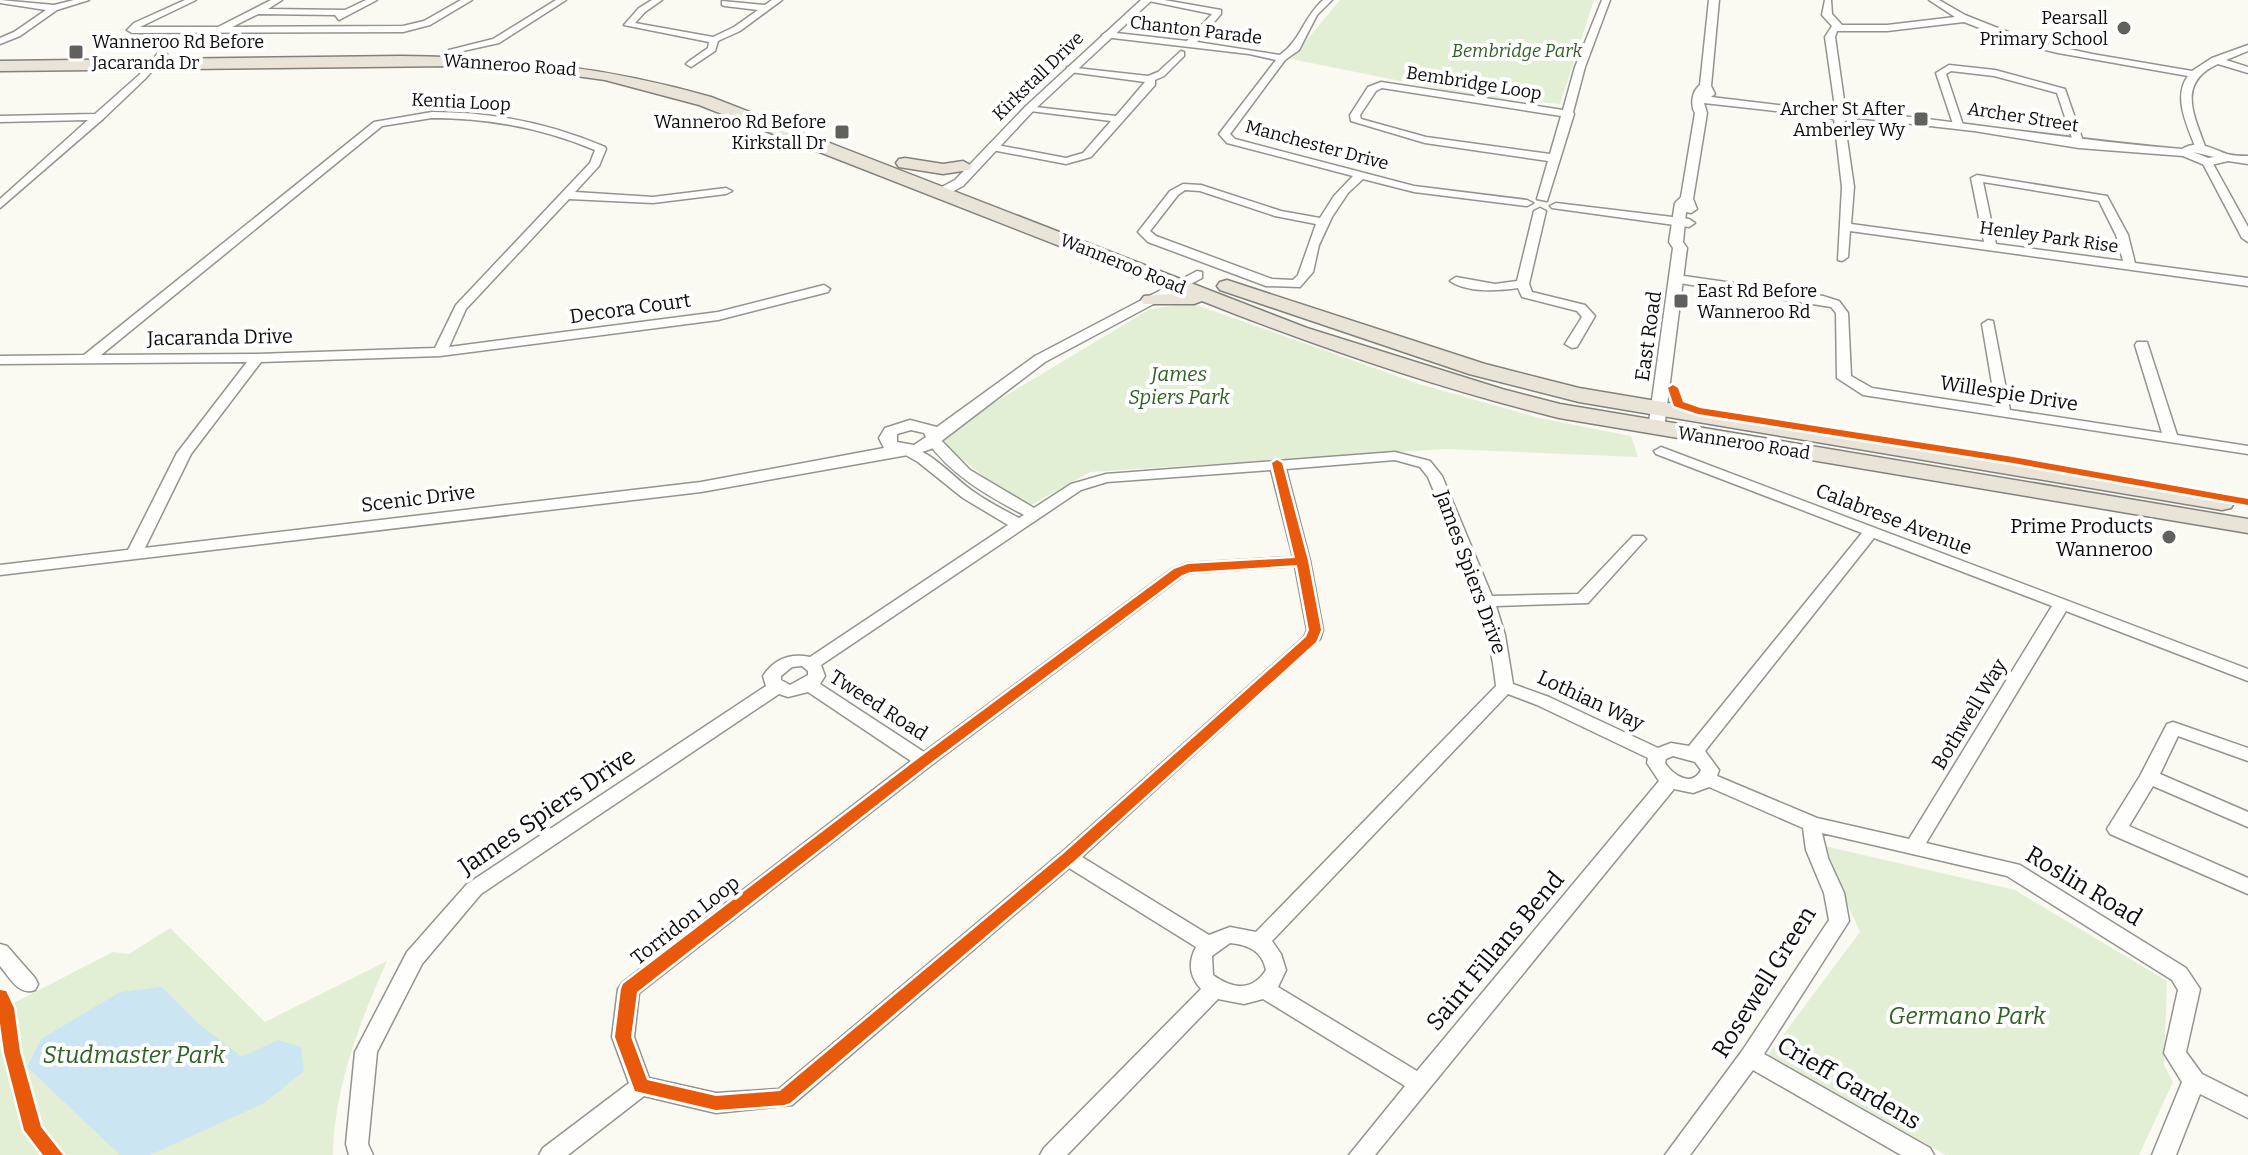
<svg xmlns="http://www.w3.org/2000/svg" width="2248" height="1155" viewBox="0 0 2248 1155" font-family="Bitter,serif">
<rect width="100%" height="100%" fill="#faf9f2"/>
<!-- green -->
<g fill="#e3efd4">
<polygon points="1340,0 1594,0 1560,104 1475,96 1291,59"/>
<polygon points="1191,303 1419,384 1539,418 1631,436 1638,457 1446,449 1090,472 1024,509 946,446 944,436 957,425 1150,309"/>
<polygon points="1820,845 2015,890 2167,981 2164,1065 2173,1082 2139,1155 1946,1155 1768,1055 1860,932"/>
<path d="M170 928 265 1022 387 961C361 1019 334 1087 333 1155H0V1010L113 952 129 954Z"/>
</g>
<!-- water -->
<polygon fill="#cbe5f2" points="162,987 199,1024 242,1057 278,1040 301,1047 304,1071 264,1103 150,1155 120,1155 27,1067 41,1039 120,992"/>
<g fill="none" stroke-linecap="round" stroke-linejoin="round">
<defs>
<g id="minor">
<polygon points="0,0 54,5 74,0 89,0 57,10 20,36 0,44 0,38 14,32 46,10 0,3"/>
<polygon points="185,0 196,0 140,27 218,27 271,0 282,0 268,9 345,10 366,0 377,0 339,20 335,15 258,14 232,27 403,26 424,21 461,0 472,0 430,25 403,32 132,33 127,30 134,23"/>
<polygon points="556,0 566,0 499,43 454,53 449,50 493,39"/>
<polygon points="652,0 662,0 645,12 635,23 713,37 734,27 758,10 725,6 722,5 722,1 765,5 772,0 782,0 740,31 718,41 715,51 691,67 686,64 688,62 708,48 709,42 624,25 639,8"/>
<path d="M1144 0H1164L1221 10V14L1197 42 1280 55C1301 40 1303 18 1323 0H1332L1317 15 1299 50 1285 60 1230 134 1235 139 1414 186 1527 200 1533 203 1527 206 1414 192 1363 179 1348 193 1332 217 1319 245 1313 272 1300 287 1266 286 1148 242 1138 232 1170 191 1183 184 1201 185 1281 211 1320 218 1334 196 1353 176 1227 143 1219 134 1276 60 1249 54 1104 37 1102 35 1107 32 1187 41 1212 14ZM1185 190 1200 191 1275 216 1316 224 1298 275 1293 280 1272 279 1156 236 1150 231 1178 195Z"/>
<path d="M1602 0H1610L1585 67 1573 112 1574 114 1547 201 1537 199 1548 161 1425 143 1351 121 1350 115 1368 87 1381 82 1563 110 1575 67ZM1382 88 1561 116 1550 154 1426 137 1361 119 1360 115 1376 91Z"/>
<path d="M1825 0H1831L1832 14 1842 25H1887L1955 17 1929 0H1939L1965 15 2028 40 2092 54 2192 71 2212 58 2248 45V51L2226 60 2248 67V73L2218 64C2176 83 2194 115 2206 149L2201 152 2196 149C2188 127 2172 97 2188 76L2058 53 2021 44 1964 22 1887 31H1837L1835 37 1845 107 1840 110 1835 107 1825 37 1832 26 1822 15Z"/>
<polygon points="1181,51 1184,52 1184,56 1164,76 1155,80 1155,85 1091,157 1066,164 992,150 987,147 992,144 1066,158 1083,153 1111,121 1030,111 1026,110 1026,106 1116,116 1145,82 1070,72 1067,71 1067,67 1148,76 1158,72"/>
<polygon points="159,52 167,54 145,79 103,119 0,208 0,199 88,120 0,122 0,116 95,114 139,75"/>
<polygon points="1949,65 1995,70 2065,89 2084,144 2079,147 2074,144 2057,93 1994,76 1951,71 1946,74 1963,125 1954,127 1936,73"/>
<path d="M432 112C493 112 549 123 605 147L606 149 599 166 575 192 653 197 726 188 732 191 726 194 653 203 569 199 466 309 449 347 718 312 824 285 830 289 828 292 718 320 440 356 261 362 191 454 142 554 140 557H128L126 554 177 453 247 362 0 364V356L84 355 374 122ZM432 118C489 118 542 128 595 150L590 163 456 305 435 348 257 354 101 355 382 126Z"/>
<path d="M1839 115 1844 118 1854 187 1851 224 1984 242 1971 178 1977 175 2107 196 2128 235 2135 263 2248 278V286L1850 231 1848 257 1842 261 1838 260 1842 187 1834 118ZM1983 182 2099 201 2116 235 2123 261 1996 244Z"/>
<polygon points="2207,159 2212,162 2248,227 2248,242 2242,238 2202,162"/>
<polygon points="1556,203 1689,219 1695,223 1689,227 1552,208 1550,206"/>
<path d="M1540 208 1546 211 1529 284 1532 292 1585 305 1595 316 1577 347 1572 348 1565 344 1582 317 1577 311 1522 297 1518 288C1497 291 1468 293 1450 281L1456 277 1495 284 1517 281 1534 211Z"/>
<polygon points="1677,275 1823,296 1839,301 1848,313 1851,376 1872,388 1996,407 1982,324 1988,320 1993,321 2010,410 2162,433 2135,345 2137,342 2147,342 2177,435 2248,446 2248,454 1863,395 1837,378 1836,313 1831,307 1673,282 1673,276"/>
<path d="M933 436 938 437 970 470 1034 508 1071 484 1106 474 1395 452 1430 461 1442 476 1492 596 1578 594 1633 536H1643L1646 539 1643 542 1588 603 1496 606 1505 635 1513 684 1549 697 1658 748 1671 743 1689 746 1862 533 1656 454 1654 451 1661 447 2248 669V681L2066 611 1926 843 2020 865 2186 968 2200 989 2186 1052 2202 1074 2248 1097V1118L2200 1094 2176 1155H2152L2182 1082 2164 1053 2178 990 2172 980 2007 876 1822 833 1828 858 1844 893 1849 921 1764 1054 1930 1148 1934 1155H1901L1753 1070 1690 1155H1665L1742 1051 1829 920 1824 893 1806 850 1803 828 1709 787 1693 793 1674 789 1375 1155H1349L1405 1086 1263 999 1244 1004 1218 999 1067 1155H1040L1044 1148 1201 989C1189 976 1188 962 1196 947L1069 868 792 1105 716 1113 644 1096 568 1155H539L543 1148 629 1083 612 1037 618 989 622 983 911 761 808 692 788 697 779 694 481 894 422 964 377 1052 368 1144 373 1155H349L346 1144 355 1052 407 952 467 884 766 686 763 676C774 659 790 653 810 657L1008 525 963 498 918 462 897 450 899 447C926 443 953 478 974 492 988 502 1004 510 1019 518L1024 515C986 495 951 475 926 440ZM1395 460 1420 467 1428 477C1456 547 1489 611 1496 686L1256 932 1230 927 1209 935 1082 857 1320 639 1323 630 1310 561 1286 469ZM1271 470 1293 557 1188 563 1172 569 924 752 820 684 825 676 821 665 1081 490 1107 482ZM1874 538 2052 606 1909 839 1817 818 1717 776 1719 770 1705 751ZM1295 566 1307 630 1304 637 1061 853 779 1089 716 1093 649 1078 634 1037 639 993 930 766 1184 575 1190 573ZM802 666 808 671V675L790 685 781 680V676L792 667ZM1508 694 1537 705 1648 758 1647 763 1659 781 1417 1071 1278 987 1286 970 1281 954 1272 941ZM1673 756 1695 762 1701 770C1692 788 1673 775 1665 763L1666 759ZM1230 943C1249 945 1262 951 1266 970 1252 992 1232 989 1213 975L1212 956Z"/>
<polygon points="2173,722 2248,748 2248,761 2178,736 2160,774 2248,812 2248,827 2153,786 2129,826 2248,878 2248,894 2110,834 2107,829 2140,776 2167,724"/>
<path d="M0 944 7 946 35 978 38 984 35 990C19 996 10 978 0 966Z"/>
</g>
<g id="tertiary">
<polygon points="1141,0 1152,0 1034,110 963,186 944,196 936,196 936,190 955,180 1026,106"/>
<path d="M1709 0H1719L1711 86 1715 94 1711 97 1821 110C1830 103 1848 101 1856 111 1965 122 2073 140 2182 149 2198 139 2212 149 2227 154 2234 156 2241 156 2248 156V164L2228 161 2207 166 2183 156 2079 148 1974 131 1859 118 1839 122 1828 117 1704 103 1707 113 1693 199 1697 209 1691 213 1686 212 1683 242 1687 248 1664 429 1662 432H1650L1648 429 1673 248 1669 242 1675 203 1681 197 1695 113C1690 105 1692 91 1700 85ZM1833 111 1845 112 1846 114ZM2193 152 2214 157 2208 158Z"/>
<path d="M1197 271 1202 272V278L1045 362 931 449 919 453 701 492 0 575V565L701 482 884 448 879 438 885 428 910 420 937 427 1035 356ZM911 430 924 433 926 437 914 445 897 442V434Z"/>
</g>
<g id="trunk">
<path d="M401 56C508 57 608 67 711 97L1307 328 1502 389 1560 404 2248 519V533L1559 418C1438 388 1318 347 1202 301L1194 304H1144L1141 300 1144 296 1180 293 699 105 605 80 554 73 453 66 0 71V61Z"/>
<polygon points="905,158 943,164 963,161 972,166 969,170 943,174 899,167 896,163 899,159"/>
<polygon points="1227,280 1485,364 1579,388 2222,496 2231,498 2234,503 2231,508 2222,510 1579,402 1469,374 1220,290 1217,286 1220,282"/>
</g>
</defs>
<!-- minor casing -->
<use href="#minor" stroke="#949390" stroke-width="3"/>
<!-- tertiary casing -->
<use href="#tertiary" stroke="#949390" stroke-width="3"/>
<!-- trunk casing -->
<use href="#trunk" stroke="#81817d" stroke-width="3"/>
<!-- minor -->
<use href="#minor" fill="#fefefd" fill-rule="evenodd"/>
<!-- tertiary -->
<use href="#tertiary" fill="#fefefd" fill-rule="evenodd"/>
<!-- trunk -->
<use href="#trunk" fill="#eae4d8" fill-rule="evenodd"/>
<defs>
<g id="cycleway">
<polygon points="1673,385 1678,388 1683,402 1700,408 2013,457 2248,499 2248,505 2013,463 1698,414 1674,406 1668,388"/>
<path d="M1277 460 1282 463 1308 561 1321 630 1316 642 1073 862 790 1103 784 1105 716 1110 635 1091 615 1037 621 989 623 984 919 758 1174 569 1188 564 1295 558 1272 463ZM1297 565 1309 630 1306 637 1063 854 780 1091 716 1096 647 1080 631 1037 637 992 929 764 1182 575 1190 572Z"/>
<polygon points="0,990 6,991 14,1008 20,1052 41,1127 63,1155 43,1155 24,1130 4,1052 0,1023"/>
</g>
</defs>
<!-- cycleway casing -->
<use href="#cycleway" stroke="#fff" stroke-width="5"/>
<!-- cycleway -->
<use href="#cycleway" fill="#e8590c" fill-rule="evenodd"/>
</g>
<!-- markers -->
<g fill="#60605d" stroke="#fff" stroke-width="3">
<circle cx="2124" cy="28" r="8"/>
<rect x="68" y="44" width="16" height="16" rx="4"/>
<rect x="1913" y="111" width="16" height="16" rx="4"/>
<rect x="834" y="124" width="16" height="16" rx="4"/>
<rect x="1673" y="293" width="16" height="16" rx="4"/>
<circle cx="2169" cy="537" r="8"/>
</g>
<g text-anchor="middle" dominant-baseline="central" stroke-width="8" stroke-linejoin="round" paint-order="stroke">
<!-- far-poi labels -->
<g font-size="18" fill="#0d0d0d" stroke="#fff" text-anchor="end">
<text x="2108" y="18">Pearsall<tspan x="2108" dy="21">Primary School</tspan></text>
<text x="92" y="42" text-anchor="start">Wanneroo Rd Before<tspan x="92" dy="21">Jacaranda Dr</tspan></text>
<text x="1905" y="109">Archer St After<tspan x="1905" dy="21">Amberley Wy</tspan></text>
<text x="826" y="122">Wanneroo Rd Before<tspan x="826" dy="21">Kirkstall Dr</tspan></text>
<text x="1697" y="291" text-anchor="start">East Rd Before<tspan x="1697" dy="21">Wanneroo Rd</tspan></text>
</g>
<!-- far-street labels -->
<g font-size="18" fill="#0d0d0d" stroke="#fff">
<text transform="translate(1196 30) rotate(7)">Chanton Parade</text>
<text transform="translate(510 65) rotate(4)">Wanneroo Road</text>
<text transform="translate(1038 76) rotate(-44)">Kirkstall Drive</text>
<text transform="translate(1474 83) rotate(9)">Bembridge Loop</text>
<text transform="translate(461 102) rotate(3)">Kentia Loop</text>
<text transform="translate(2023 117) rotate(9)">Archer Street</text>
<text transform="translate(1317 145) rotate(15)">Manchester Drive</text>
<text transform="translate(2049 237) rotate(8)">Henley Park Rise</text>
<text transform="translate(1123 264) rotate(22)">Wanneroo Road</text>
<text transform="translate(1744 443) rotate(9)">Wanneroo Road</text>
</g>
<!-- far-park labels -->
<g font-size="18" font-style="italic" fill="#2f6122" stroke="#fff">
<text x="1517" y="51">Bembridge Park</text>
</g>
<!-- street labels -->
<g font-size="20" fill="#0d0d0d" stroke="#fff">
<text transform="translate(630 308) rotate(-8)">Decora Court</text>
<text transform="translate(1648 336) rotate(-82)">East Road</text>
<text transform="translate(220 337) rotate(-1)">Jacaranda Drive</text>
<text transform="translate(2009 393) rotate(9)">Willespie Drive</text>
<text transform="translate(418 498) rotate(-7)">Scenic Drive</text>
<text transform="translate(1894 519) rotate(21)">Calabrese Avenue</text>
<text transform="translate(1471 572) rotate(70)">James Spiers Drive</text>
<text transform="translate(1591 700) rotate(25)">Lothian Way</text>
<text transform="translate(879 705) rotate(33)">Tweed Road</text>
<text transform="translate(1969 714) rotate(-59)">Bothwell Way</text>
<text transform="translate(685 920) rotate(-38)">Torridon Loop</text>
</g>
<!-- park labels -->
<g font-size="20" font-style="italic" fill="#2f6122" stroke="#fff">
<text x="1179" y="374">James<tspan x="1179" dy="23">Spiers Park</tspan></text>
</g>
<!-- poi labels -->
<g font-size="20" fill="#0d0d0d" stroke="#fff" text-anchor="end">
<text x="2153" y="526">Prime Products<tspan x="2153" dy="23">Wanneroo</tspan></text>
</g>
<!-- near-street labels -->
<g font-size="24" fill="#0d0d0d" stroke="#fff">
<text transform="translate(547 811) rotate(-34)">James Spiers Drive</text>
<text transform="translate(2084 886) rotate(31)">Roslin Road</text>
<text transform="translate(1495 951) rotate(-50)">Saint Fillans Bend</text>
<text transform="translate(1764 982) rotate(-58)">Rosewell Green</text>
<text transform="translate(1849 1083) rotate(30)">Crieff Gardens</text>
</g>
<!-- near-park labels -->
<g font-size="24" font-style="italic" fill="#2f6122" stroke="#fff">
<text x="1967" y="1016">Germano Park</text>
<text x="134" y="1055">Studmaster Park</text>
</g>
</g>
</svg>
